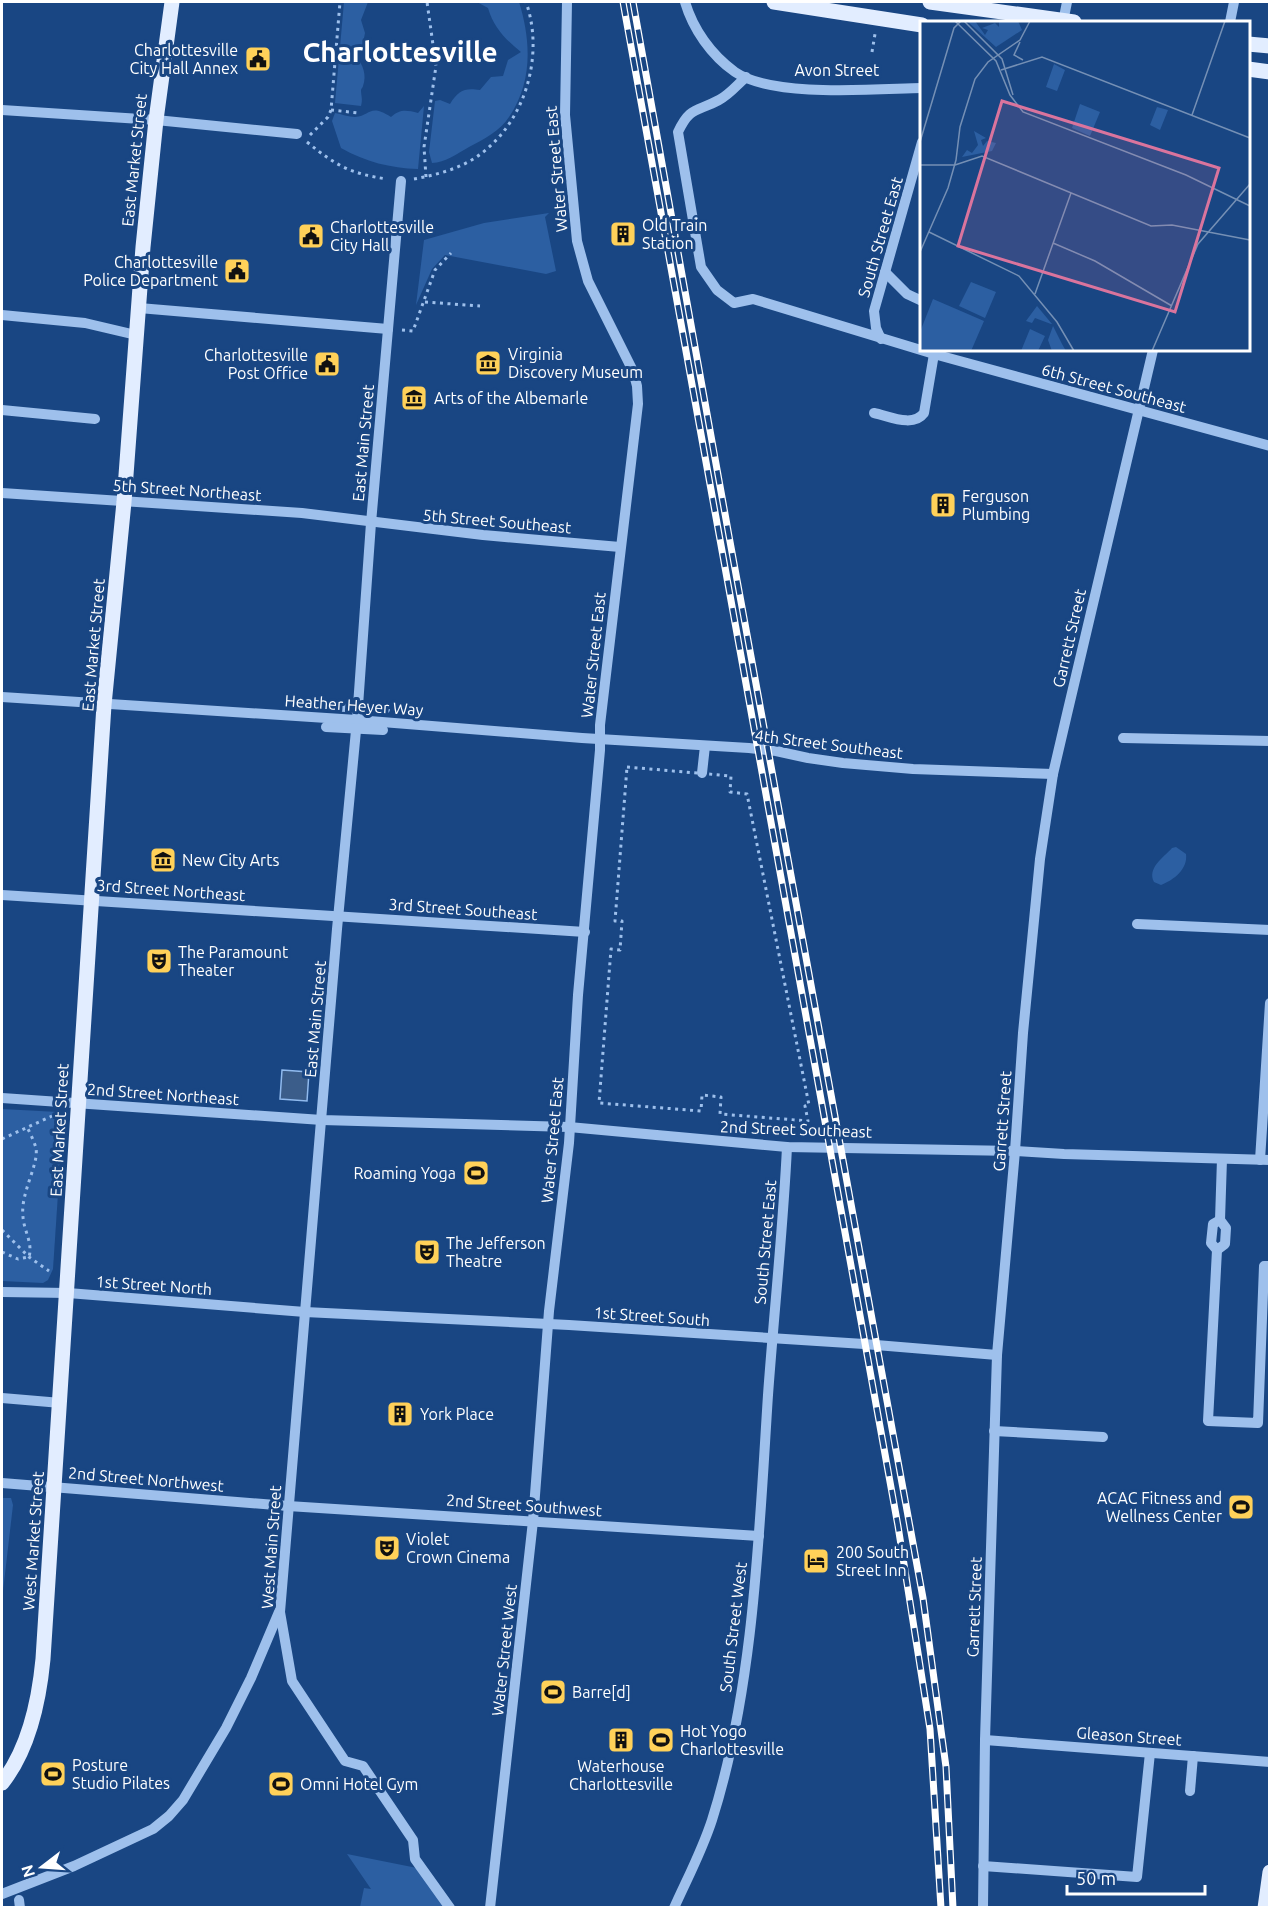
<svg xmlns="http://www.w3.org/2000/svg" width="1271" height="1909" viewBox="0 0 1271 1909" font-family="Ubuntu,sans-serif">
<rect width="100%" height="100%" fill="#194683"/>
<!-- green -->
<g fill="#2c5fa2">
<path d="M344 2H368L361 20 365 33 362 48 356 56C363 65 367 75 363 86 363 87 361 89 361 90 361 96 363 99 361 106L335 103Z"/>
<path d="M477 2H519C531 40 533 82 509 117 500 131 484 139 469 147 458 153 445 163 432 163L429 152 435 101 440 100 450 104C459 90 464 88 480 90L491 77 503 76 508 60 521 52C505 39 494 28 488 8Z"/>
<path d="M424 106 418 169C390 168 366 162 341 148L332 121 335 113C341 114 349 117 355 117 371 116 369 103 391 117 400 109 406 110 418 113Z"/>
<polygon points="549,213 545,217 556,271 546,274 445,255 432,269 416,305 424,240 484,223"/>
<path d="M1176 847 1186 854C1188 869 1174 880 1161 885L1154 882C1147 868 1163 858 1172 848Z"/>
<polygon points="2,1109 58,1112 63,1118 53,1269 48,1280 43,1283 2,1281"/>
<polygon points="2,1498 11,1498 13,1505 3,1591"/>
<polygon points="347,1854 422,1869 449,1907 360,1907 364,1888 371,1889"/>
</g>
<!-- water -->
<polygon fill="#3b5d8a" stroke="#90baee" stroke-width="1.5" points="282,1070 309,1072 307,1101 280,1099"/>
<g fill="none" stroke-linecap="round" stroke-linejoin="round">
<!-- path -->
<g stroke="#9ec0ec" stroke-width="3" stroke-dasharray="3 4.5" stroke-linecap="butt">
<polyline points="872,52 875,34"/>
<polyline points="331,110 359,113"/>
<polyline points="310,135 328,117 331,110 340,2"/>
<path d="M307 142C335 165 351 174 387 179"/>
<polyline points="426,177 424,147 436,66 427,2"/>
<path d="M414 179C435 175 456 170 475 158 525 125 545 56 526 2"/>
<polyline points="425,302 480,306"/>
<polyline points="402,330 413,331 435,270 451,253"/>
<polygon points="627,767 731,776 730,792 747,794 809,1105 805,1106 808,1121 720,1114 721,1097 702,1095 701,1111 599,1103 611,949 620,950 622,921 615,921"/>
<polyline points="2,1139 52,1116"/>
<polyline points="2,1230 29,1257 49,1271"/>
<path d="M2 1252 18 1259 29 1257C33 1243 24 1231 23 1217 20 1193 39 1165 36 1148 34 1141 30 1133 27 1127"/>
</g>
<!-- minor -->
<g stroke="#9ec0ec" stroke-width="10">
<path d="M685 2C693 29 711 55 735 72 773 98 875 89 922 88"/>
<polyline points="1063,22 1067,2"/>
<polyline points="1230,22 1234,2"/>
<path d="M746 77C737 85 729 95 719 100 697 112 690 106 678 132L701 267 717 290 734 303 753 299 934 354 1270 446"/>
<polyline points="2,110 156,120 297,134"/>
<polyline points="401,181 371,523 357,720 337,929 280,1612 292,1681 345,1761 363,1766 413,1840 415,1859 450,1908"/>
<polyline points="885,272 907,294 922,301"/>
<polyline points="139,308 388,329"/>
<polyline points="2,315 85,323 136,335"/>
<polyline points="881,339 876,328 874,311 922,142"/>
<polyline points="2,410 95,419"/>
<path d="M874 413C889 416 913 428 924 413L934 354"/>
<polyline points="2,493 302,513 483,535 620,547"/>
<polyline points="2,697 357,720 582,738 749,748 776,751 808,758 843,763 913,769 1053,774"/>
<polyline points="328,706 385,709"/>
<polyline points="326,727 383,730"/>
<polyline points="1123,738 1270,741"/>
<polyline points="702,773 705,746"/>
<polyline points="2,895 585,932"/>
<polyline points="1137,924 1270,930"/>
<polyline points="2,1098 322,1120 569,1127 787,1147 1015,1151 1064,1154 1270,1160"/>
<polyline points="1260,1160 1270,1003"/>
<polyline points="1220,1220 1213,1224 1211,1243 1217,1250 1208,1421 1258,1423 1264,1266 1270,1266"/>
<polyline points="1217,1250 1225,1244 1226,1228 1220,1220 1222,1159"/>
<polyline points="2,1292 68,1293 305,1312 569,1325 864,1344 997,1355"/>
<polyline points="2,1398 61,1403"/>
<polyline points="994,1431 1103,1437"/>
<polyline points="2,1483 288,1506 759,1536"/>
<polyline points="985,1740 1270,1762"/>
<polyline points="1190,1791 1193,1756"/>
<polyline points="983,1866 1137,1877 1150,1753"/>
<polyline points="2,1894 74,1866 153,1829 169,1816 183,1800 226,1728 251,1678 279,1612"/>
<polyline points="19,1900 20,1908"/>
<polyline points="490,1908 533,1521 549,1311 569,1143 578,995 600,750 600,725 638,404 637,386 633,371 588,281 577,241 565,115 567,2"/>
<path d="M674 1908C687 1879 702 1851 712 1820 754 1688 759 1533 768 1395 774 1312 783 1230 787 1147"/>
<polyline points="983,1908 985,1740 997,1355 1015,1151 1023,1033 1040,859 1053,774 1067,714 1153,350"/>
</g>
<!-- major -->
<g stroke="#e2edff" stroke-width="15">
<polyline points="774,2 922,25"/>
<polyline points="930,2 1074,22"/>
<polyline points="1248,44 1270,46"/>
<polyline points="1248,69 1270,72"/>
<path d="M2 1783C29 1749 39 1701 43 1659L104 705 124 502 143 247 156 120 172 2"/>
<polyline points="1265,1908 1270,1872"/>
</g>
<defs>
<g id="rail">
<polyline points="623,2 898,1526 930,1729 941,1908"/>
<polyline points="633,2 729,536 923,1598 946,1767 953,1908"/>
</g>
</defs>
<!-- rail casing -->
<use href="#rail" stroke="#fff" stroke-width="7"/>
<!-- rail -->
<use href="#rail" stroke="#194683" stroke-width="4.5" stroke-dasharray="14" stroke-linecap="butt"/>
</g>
<!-- icons -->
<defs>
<symbol id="civic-square" viewBox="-11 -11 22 22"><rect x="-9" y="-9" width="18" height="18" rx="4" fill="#ffd159" stroke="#194683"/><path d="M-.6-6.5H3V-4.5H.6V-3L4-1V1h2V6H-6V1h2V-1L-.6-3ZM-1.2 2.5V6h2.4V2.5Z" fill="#111"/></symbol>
<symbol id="building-square" viewBox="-11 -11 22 22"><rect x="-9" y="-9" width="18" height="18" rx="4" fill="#ffd159" stroke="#194683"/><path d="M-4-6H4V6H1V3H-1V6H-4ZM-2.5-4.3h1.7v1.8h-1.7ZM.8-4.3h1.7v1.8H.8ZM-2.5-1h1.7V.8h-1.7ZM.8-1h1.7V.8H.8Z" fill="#111"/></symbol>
<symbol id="museum-square" viewBox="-11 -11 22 22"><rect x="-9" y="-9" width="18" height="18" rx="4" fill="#ffd159" stroke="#194683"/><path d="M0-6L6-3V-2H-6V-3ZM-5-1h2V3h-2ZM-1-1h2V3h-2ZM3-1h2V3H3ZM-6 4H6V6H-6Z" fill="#111"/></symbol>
<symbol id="theatre-square" viewBox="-11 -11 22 22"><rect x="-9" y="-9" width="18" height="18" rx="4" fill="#ffd159" stroke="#194683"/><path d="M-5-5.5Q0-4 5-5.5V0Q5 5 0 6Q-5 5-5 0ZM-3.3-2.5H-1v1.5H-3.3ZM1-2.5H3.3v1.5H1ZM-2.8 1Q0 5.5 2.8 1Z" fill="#111"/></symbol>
<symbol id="stadium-square" viewBox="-11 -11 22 22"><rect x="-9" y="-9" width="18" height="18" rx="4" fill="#ffd159" stroke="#194683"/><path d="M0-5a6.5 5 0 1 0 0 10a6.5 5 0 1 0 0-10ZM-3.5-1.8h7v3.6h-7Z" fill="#111"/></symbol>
<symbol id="hotel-square" viewBox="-11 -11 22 22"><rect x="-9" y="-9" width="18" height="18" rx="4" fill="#ffd159" stroke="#194683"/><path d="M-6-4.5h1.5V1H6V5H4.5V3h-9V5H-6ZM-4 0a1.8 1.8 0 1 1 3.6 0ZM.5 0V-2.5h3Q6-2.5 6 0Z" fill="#111"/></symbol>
</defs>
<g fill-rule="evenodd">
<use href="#civic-square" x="243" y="44" width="30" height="30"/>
<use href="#building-square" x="608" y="219" width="30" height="30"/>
<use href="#civic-square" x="296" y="221" width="30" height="30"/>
<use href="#civic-square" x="222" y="256" width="30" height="30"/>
<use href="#museum-square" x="473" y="348" width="30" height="30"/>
<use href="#civic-square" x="312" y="349" width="30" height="30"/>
<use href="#museum-square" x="399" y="383" width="30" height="30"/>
<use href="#building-square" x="928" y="490" width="30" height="30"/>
<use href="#museum-square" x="148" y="845" width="30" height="30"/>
<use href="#theatre-square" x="144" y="946" width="30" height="30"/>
<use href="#stadium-square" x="461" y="1158" width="30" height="30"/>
<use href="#theatre-square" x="412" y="1237" width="30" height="30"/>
<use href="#building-square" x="385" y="1399" width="30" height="30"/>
<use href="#stadium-square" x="1226" y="1492" width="30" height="30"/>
<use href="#theatre-square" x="372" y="1533" width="30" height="30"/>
<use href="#hotel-square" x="801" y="1546" width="30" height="30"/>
<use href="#stadium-square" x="538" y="1677" width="30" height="30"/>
<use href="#building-square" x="606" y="1725" width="30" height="30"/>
<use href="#stadium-square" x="646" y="1725" width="30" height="30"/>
<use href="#stadium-square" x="38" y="1759" width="30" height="30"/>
<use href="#stadium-square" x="266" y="1769" width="30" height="30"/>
</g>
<g text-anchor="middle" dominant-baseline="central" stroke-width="6" stroke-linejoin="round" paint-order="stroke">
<!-- poi labels -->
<g font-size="16" fill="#fff" stroke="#194683" text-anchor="start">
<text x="238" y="50" text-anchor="end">Charlottesville<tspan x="238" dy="18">City Hall Annex</tspan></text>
<text x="642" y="225">Old Train<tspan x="642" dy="18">Station</tspan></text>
<text x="330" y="227">Charlottesville<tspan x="330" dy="18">City Hall</tspan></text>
<text x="218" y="262" text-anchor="end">Charlottesville<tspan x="218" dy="18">Police Department</tspan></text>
<text x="508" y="354">Virginia<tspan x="508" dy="18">Discovery Museum</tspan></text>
<text x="308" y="355" text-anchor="end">Charlottesville<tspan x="308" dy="18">Post Office</tspan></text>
<text x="434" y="398">Arts of the Albemarle</text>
<text x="962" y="496">Ferguson<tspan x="962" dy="18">Plumbing</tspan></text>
<text x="182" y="860">New City Arts</text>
<text x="178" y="952">The Paramount<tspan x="178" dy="18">Theater</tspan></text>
<text x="456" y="1173" text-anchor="end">Roaming Yoga</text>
<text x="446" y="1243">The Jefferson<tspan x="446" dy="18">Theatre</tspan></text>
<text x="420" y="1414">York Place</text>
<text x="1222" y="1498" text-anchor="end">ACAC Fitness and<tspan x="1222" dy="18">Wellness Center</tspan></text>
<text x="406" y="1539">Violet<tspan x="406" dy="18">Crown Cinema</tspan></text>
<text x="836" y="1552">200 South<tspan x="836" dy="18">Street Inn</tspan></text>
<text x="572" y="1692">Barre[d]</text>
<text x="680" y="1731">Hot Yogo<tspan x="680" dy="18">Charlottesville</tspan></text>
<text x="72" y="1765">Posture<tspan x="72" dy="18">Studio Pilates</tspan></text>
<text x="621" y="1766" text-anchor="middle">Waterhouse<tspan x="621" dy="18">Charlottesville</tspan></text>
<text x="300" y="1784">Omni Hotel Gym</text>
</g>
<!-- street labels -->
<g font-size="16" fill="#fff" stroke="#194683">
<text x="837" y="70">Avon Street</text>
<text transform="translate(134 160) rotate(-84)">East Market Street</text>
<text transform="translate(556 169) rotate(-95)">Water Street East</text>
<text transform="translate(880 237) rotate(-74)">South Street East</text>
<text transform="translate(1114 388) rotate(15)">6th Street Southeast</text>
<text transform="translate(363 443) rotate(-85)">East Main Street</text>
<text transform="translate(187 490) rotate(4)">5th Street Northeast</text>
<text transform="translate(497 521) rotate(5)">5th Street Southeast</text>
<text transform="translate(1069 638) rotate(-77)">Garrett Street</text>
<text transform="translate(93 645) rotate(-85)">East Market Street</text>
<text transform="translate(593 655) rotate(-84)">Water Street East</text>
<text transform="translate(354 705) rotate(4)">Heather Heyer Way</text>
<text transform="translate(829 744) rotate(7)">4th Street Southeast</text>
<text transform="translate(171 890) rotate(4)">3rd Street Northeast</text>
<text transform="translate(463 909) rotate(4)">3rd Street Southeast</text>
<text transform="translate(315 1019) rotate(-85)">East Main Street</text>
<text transform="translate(163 1094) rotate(4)">2nd Street Northeast</text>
<text transform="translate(1002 1121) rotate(-86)">Garrett Street</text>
<text transform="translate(796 1129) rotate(2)">2nd Street Southeast</text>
<text transform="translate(59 1130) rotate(-87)">East Market Street</text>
<text transform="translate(552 1140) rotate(-85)">Water Street East</text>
<text transform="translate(765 1242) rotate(-85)">South Street East</text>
<text transform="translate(154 1285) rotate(4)">1st Street North</text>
<text transform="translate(652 1316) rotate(4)">1st Street South</text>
<text transform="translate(146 1479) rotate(5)">2nd Street Northwest</text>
<text transform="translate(524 1505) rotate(4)">2nd Street Southwest</text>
<text transform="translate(33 1541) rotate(-86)">West Market Street</text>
<text transform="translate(271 1547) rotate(-86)">West Main Street</text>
<text transform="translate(974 1607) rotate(-88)">Garrett Street</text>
<text transform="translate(733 1627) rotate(-83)">South Street West</text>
<text transform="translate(504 1650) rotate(-84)">Water Street West</text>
<text transform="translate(1129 1736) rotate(4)">Gleason Street</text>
</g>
<!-- town labels -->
<g font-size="28" font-weight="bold" fill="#fff" stroke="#194683">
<text x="400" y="51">Charlottesville</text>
</g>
</g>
<!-- overview -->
<g transform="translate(920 21)">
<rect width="330" height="330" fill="#194683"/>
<path d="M47 0H55L65 14 68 9 62 7 75 2 79 6V0H98L102 9 76 26ZM134 43 145 49 137 70 126 66ZM160 83 180 91 170 115 152 107ZM237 86 248 89 240 109 230 104ZM54 110 66 117 61 119 63 125 67 120 76 122 72 130 42 136 47 129 52 132 58 124ZM51 261 76 271 65 297 39 285ZM13 278 64 300 51 330H0V311ZM117 285 132 303H131L115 297 112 302 106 300ZM133 305 142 323 146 330H132L128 319ZM110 308 125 315 118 330H101Z" fill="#2c5fa2"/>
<path fill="none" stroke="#7590b5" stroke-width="1.5" d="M35 0 76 40 90 74 103 91 266 154 330 185M44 0 82 38 93 74M100 21 94 34 103 39M81 49 122 36 330 117M272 94 305 0M0 121 34 7 41 0M0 144H35M35 144 62 135 231 205 252 204 330 219M9 211 99 255 137 301 154 330M133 222 175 240 252 285M0 231 28 167 36 139 40 106 55 58 68 41 100 19 110 0M115 273 151 172M232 330 278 223 330 163"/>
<path fill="#da749d" fill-opacity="0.15" stroke="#da749d" stroke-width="3" d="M82 80 299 147 255 291 38 225Z"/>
<rect width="330" height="330" fill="none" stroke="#fff" stroke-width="3"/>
</g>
<!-- border -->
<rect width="1271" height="1909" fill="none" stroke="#ffffff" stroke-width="6"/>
<!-- north arrow -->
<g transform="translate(42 1867) rotate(253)" stroke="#194683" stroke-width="4.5" paint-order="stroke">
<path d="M0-4.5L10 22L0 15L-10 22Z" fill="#ffffff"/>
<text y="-9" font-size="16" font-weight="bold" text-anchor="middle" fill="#ffffff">N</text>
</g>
<!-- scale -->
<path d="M1067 1885v9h138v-9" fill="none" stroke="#ffffff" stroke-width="3"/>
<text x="1076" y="1885" font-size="18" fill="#ffffff" stroke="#194683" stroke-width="4.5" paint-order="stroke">50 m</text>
</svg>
